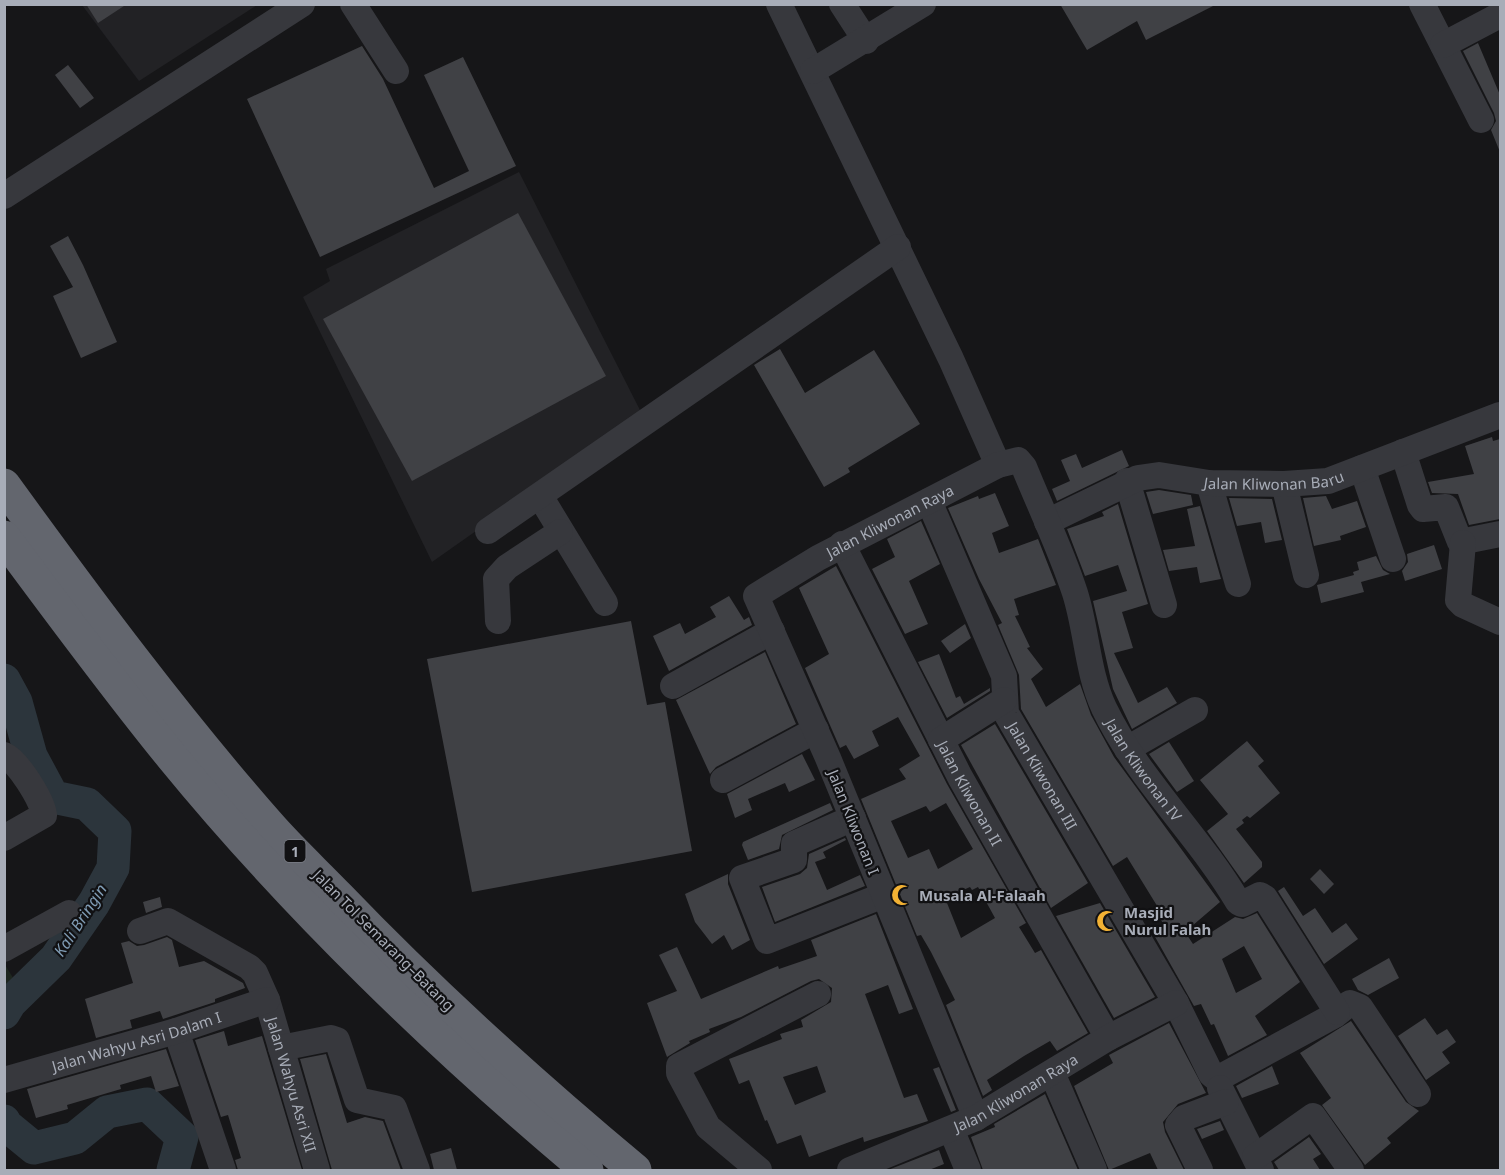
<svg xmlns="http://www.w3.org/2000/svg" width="1505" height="1175" viewBox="0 0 1505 1175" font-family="'Noto Sans',sans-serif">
<rect width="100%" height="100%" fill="#161618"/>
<!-- built -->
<g fill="#222225">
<polygon points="82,5 257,5 139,81"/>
<polygon points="519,172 642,414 432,562 303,297 330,281 326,269"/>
</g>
<!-- green -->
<polygon fill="#1e261f" points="4,963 18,986 5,994 4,994"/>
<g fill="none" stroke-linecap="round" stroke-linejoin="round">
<!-- river -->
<g stroke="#2c353c" stroke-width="33">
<polyline points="4,680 16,702 31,756 53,797 87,804 115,831 113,868 94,903 56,958 10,1003 4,1013"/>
<polyline points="4,1121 6,1125 34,1148 75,1138 107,1112 147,1104 182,1137 173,1170"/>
</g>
</g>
<!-- building -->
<g fill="#404145" fill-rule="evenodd">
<polygon points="86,4 127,4 98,23"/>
<polygon points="1060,4 1217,4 1146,40 1137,21 1087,50"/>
<polygon points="1478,43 1500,95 1500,152 1491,130 1496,121 1494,113 1463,51"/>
<polygon points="362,46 383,79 434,188 469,171 424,75 463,57 516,166 320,257 247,99"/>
<polygon points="68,65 94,98 80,108 55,75"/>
<polygon points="518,213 606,376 412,481 323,319"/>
<polygon points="68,236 83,265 117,342 81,358 53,296 73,287 50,246"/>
<polygon points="780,349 805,393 874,350 920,424 848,468 850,472 824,487 754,365"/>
<polygon points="1492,437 1493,441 1500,439 1500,519 1469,525 1458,494 1432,493 1428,482 1474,474 1465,446"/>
<polygon points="1122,450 1129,466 1057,501 1052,489 1070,481 1061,460 1076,454 1082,468"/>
<polygon points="1159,490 1191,495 1193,505 1153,514 1146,492"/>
<path d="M995 493 1009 526 992 533 999 553 1038 539 1056 585 1014 599 1019 615 1015 616 1030 647 1027 648 1043 669 1031 679 1046 707 1080 684 1091 715 1114 757 1220 902 1185 932 1193 944 1235 917 1243 919 1257 913 1300 982 1255 1016 1267 1035 1228 1056 1214 1024 1211 1025 1201 1004 1194 1006 1154 935 1165 927 1156 911 1159 909 1127 857 1113 866 1021 709 1019 675 998 625 1002 623 979 579 948 508 978 496 979 499ZM1244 946 1262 979 1236 993 1222 959Z"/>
<polygon points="1326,496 1332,509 1357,501 1366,527 1340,536 1341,540 1314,546 1303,498"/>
<polygon points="1229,498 1272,499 1282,540 1265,543 1261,522 1237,526"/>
<polygon points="1118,504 1148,604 1122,612 1133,648 1114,653 1138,703 1167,687 1177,703 1132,729 1113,689 1093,601 1127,591 1118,565 1085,576 1067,529 1104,516 1102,512"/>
<polygon points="1200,506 1221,579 1200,583 1197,567 1169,571 1163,550 1195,546 1187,509"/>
<polygon points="921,521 940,564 909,581 928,624 905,634 872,569 895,557 887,539"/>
<polygon points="1434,545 1442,569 1405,581 1402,571 1408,562 1407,554"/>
<polygon points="1376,556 1383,570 1390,574 1361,582 1364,592 1321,603 1317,585 1354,575 1353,572 1359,570 1357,562"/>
<path d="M836 566 947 784 1026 923 1019 927 1035 953 1041 950 1088 1033 1057 1051 1050 1041 1024 1056 987 1080 992 1090 983 1096 946 1005 955 1000 931 952 921 935 917 936 861 799 906 779 899 769 920 756 898 717 872 731 879 746 854 759 846 745 840 748 805 668 829 654 799 588ZM946 803 973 849 938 869 929 849 908 858 891 821 926 806 930 812ZM970 887 972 890 978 887 995 918 961 938 945 898Z"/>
<polygon points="729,596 744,620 749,617 752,625 669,671 653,636 680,623 685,634 716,617 710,607"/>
<polygon points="631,621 647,705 665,702 692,851 472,892 427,659"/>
<polygon points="965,624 971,638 950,653 941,641"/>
<polygon points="765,652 796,724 716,767 710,774 676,700"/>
<polygon points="939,654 956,698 960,696 964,704 990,688 990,691 947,718 918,662"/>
<polygon points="995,724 1088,883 1051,908 961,745"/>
<polygon points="1247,741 1264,761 1258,766 1280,793 1250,818 1247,816 1242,820 1244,823 1236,829 1262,862 1262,867 1244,883 1207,831 1228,814 1200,780"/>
<polygon points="1169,742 1194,781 1177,792 1149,754"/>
<polygon points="802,754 815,780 789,792 785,783 748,799 752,810 735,818 727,794"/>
<polygon points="830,803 833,810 782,835 779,849 748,860 742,845 743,842"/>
<polygon points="845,838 846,840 823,852 826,858 815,862 827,890 860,875 865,886 775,922 762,887 800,874 807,868 809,854"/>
<polygon points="1320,869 1334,884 1324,894 1310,879"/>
<polygon points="728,874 728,884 750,940 732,950 724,935 712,944 695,922 685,894"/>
<polygon points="1284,887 1303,916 1315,908 1332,933 1346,923 1358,939 1324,964 1278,891"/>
<polygon points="160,897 162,907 146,913 143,902"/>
<polygon points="1100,903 1155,997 1114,1018 1056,916"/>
<path d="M876 914 913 1009 899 1014 888 985 865 994 904 1098 917 1094 928 1121 864 1142 863 1137 809 1157 801 1135 777 1144 767 1120 765 1121 749 1080 739 1084 729 1059 782 1039 780 1034 803 1027 801 1020 831 1002 832 988 819 979 811 981 741 1017 709 1029 710 1032 689 1041 690 1043 667 1057 647 1003 677 991 659 955 677 947 701 999 778 966 779 969 817 956 811 940ZM817 1066 826 1092 795 1105 783 1077Z"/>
<polygon points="167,937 172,940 179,967 204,961 243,983 245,988 215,999 215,1002 163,1019 160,1011 130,1020 132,1028 96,1038 85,999 133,983 121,943 129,941 137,946 144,945"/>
<polygon points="1389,958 1399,978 1368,995 1358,990 1352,979"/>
<polygon points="1425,1018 1437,1035 1447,1029 1456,1042 1442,1052 1450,1063 1426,1080 1398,1036"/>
<polygon points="1351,1021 1406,1102 1419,1111 1387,1138 1391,1143 1365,1165 1322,1105 1331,1098 1300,1053"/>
<polygon points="1169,1023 1206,1093 1178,1104 1163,1122 1165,1132 1184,1170 1158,1170 1150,1153 1109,1170 1074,1086 1113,1063 1109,1055"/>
<polygon points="224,1031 228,1046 262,1036 302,1170 238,1170 235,1160 241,1158 228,1115 221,1117 195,1040"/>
<polygon points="166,1049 179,1086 156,1092 151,1076 120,1085 121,1089 67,1105 68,1109 36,1118 27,1089"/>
<polygon points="326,1054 347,1123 365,1117 383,1121 401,1170 332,1170 300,1059"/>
<polygon points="1272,1066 1279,1084 1242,1098 1236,1086"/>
<polygon points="939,1067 956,1110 951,1112 933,1069"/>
<polygon points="1045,1094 1078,1170 983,1170 971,1137 995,1127 994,1124"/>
<polygon points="1220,1121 1224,1130 1202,1139 1197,1129"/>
<polygon points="1309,1137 1321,1154 1313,1159 1320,1170 1279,1170 1274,1162"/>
<polygon points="451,1148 457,1170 434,1170 430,1154"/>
<polygon points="939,1150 944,1164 929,1170 888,1170"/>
</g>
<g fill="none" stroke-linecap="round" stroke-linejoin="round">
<!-- minor -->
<g stroke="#37383d" stroke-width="26">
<polyline points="353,4 396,71"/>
<polyline points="779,4 951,359 998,465"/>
<polyline points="842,4 866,41"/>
<polyline points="1422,4 1481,120"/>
<polyline points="1443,45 1500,15"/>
<polyline points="813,71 923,4"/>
<polyline points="4,196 302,4"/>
<polyline points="1403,452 1420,505 1423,509 1446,507 1460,542 1500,534"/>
<polyline points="1362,468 1393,559"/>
<polyline points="1127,481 1164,605"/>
<polyline points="1209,483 1238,584"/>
<polyline points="1284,484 1306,575"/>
<polyline points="540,496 605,603"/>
<path id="s1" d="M929 501 1004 676 1006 713 1176 1003 1211 1074 1217 1079 1335 1015 1350 1003 1360 1007 1418 1094"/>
<path id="s2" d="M1047 522 1138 478 1159 475 1209 483 1284 484 1328 481 1500 415"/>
<polyline points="488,531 898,247"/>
<polyline points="1463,543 1458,600 1463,605 1500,622"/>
<path id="s3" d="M842 544 960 777 1108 1038"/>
<polyline points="498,621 496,579 507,567 560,532"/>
<polyline points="673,686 772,631"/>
<polyline points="941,740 1004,700"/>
<polyline points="1127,749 1195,710"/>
<path d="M4 755C18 761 42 800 44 815L4 838"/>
<polyline points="723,780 816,730"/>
<polyline points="853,818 794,844 794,860 742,878 767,941 884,895"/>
<path id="s4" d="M140 931 168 921 249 967 255 973 267 1000 317 1170"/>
<polyline points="4,949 69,913"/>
<polyline points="176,1031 223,1170"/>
<polyline points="281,1048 331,1038 337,1040 357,1100 394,1108 417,1170"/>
<polyline points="1052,1073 1094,1170"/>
<path id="s5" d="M4 1080 176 1031 267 1000"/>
<polyline points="1220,1088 1261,1170"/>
<path id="s6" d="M976 1118 828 758 756 596 818 558 998 465 1018 460 1024 467C1041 509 1061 550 1075 593 1087 631 1087 671 1104 708 1138 779 1198 834 1238 902L1242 904 1260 895 1265 898 1337 1012"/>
<polyline points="951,1129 968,1170"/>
<polyline points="1255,1157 1313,1116 1351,1170"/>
<polyline points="759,1170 708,1127 679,1073 679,1066 818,994"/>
<path id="s7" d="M850 1170 976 1118 1108 1038 1176 1003"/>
<polyline points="1200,1170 1178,1125 1184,1118 1226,1102"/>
</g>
<!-- highway -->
<g stroke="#63666e" stroke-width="33">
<path d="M4 485C89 602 175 718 270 826 292 851 316 873 339 897 432 994 532 1084 635 1170"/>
<path d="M4 537C59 611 114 686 172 757 293 905 441 1048 587 1170"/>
</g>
</g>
<!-- icons -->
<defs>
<symbol id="mosque-bare" viewBox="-9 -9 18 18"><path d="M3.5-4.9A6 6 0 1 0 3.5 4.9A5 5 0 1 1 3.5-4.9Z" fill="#f2b134" stroke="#111113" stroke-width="2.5" paint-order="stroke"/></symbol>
</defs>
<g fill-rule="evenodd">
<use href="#mosque-bare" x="887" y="880" width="30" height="30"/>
<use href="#mosque-bare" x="1092" y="906" width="30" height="30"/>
</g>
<g text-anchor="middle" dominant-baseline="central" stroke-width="4.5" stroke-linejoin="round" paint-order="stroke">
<!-- shield labels -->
<rect fill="#111113" stroke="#7b7e86" stroke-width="1.5" x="284.5" y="840" width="21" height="22" rx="4.5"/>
<g font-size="14" font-weight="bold" fill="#a8adb8">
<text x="295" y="851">1</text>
</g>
<!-- street labels -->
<g font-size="15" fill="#a8adb8" stroke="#111113">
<text stroke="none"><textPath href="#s2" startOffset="238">Jalan Kliwonan Baru</textPath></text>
<text stroke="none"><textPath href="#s6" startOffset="720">Jalan Kliwonan Raya</textPath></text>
<text stroke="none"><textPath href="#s6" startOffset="1200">Jalan Kliwonan IV</textPath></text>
<text stroke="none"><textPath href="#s1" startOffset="300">Jalan Kliwonan III</textPath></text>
<text stroke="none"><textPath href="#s3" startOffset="280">Jalan Kliwonan II</textPath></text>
<text transform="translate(854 822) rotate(68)">Jalan Kliwonan I</text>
<text transform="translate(384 940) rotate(45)">Jalan Tol Semarang–Batang</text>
<text stroke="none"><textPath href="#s5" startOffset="138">Jalan Wahyu Asri Dalam I</textPath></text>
<text stroke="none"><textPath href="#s4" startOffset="249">Jalan Wahyu Asri XII</textPath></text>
<text stroke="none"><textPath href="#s7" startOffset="183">Jalan Kliwonan Raya</textPath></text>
</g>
<!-- poi labels -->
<g font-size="15" font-weight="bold" fill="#a8adb8" stroke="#111113" text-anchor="start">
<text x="919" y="895">Musala Al-Falaah</text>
<text x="1124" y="912">Masjid<tspan x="1124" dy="17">Nurul Falah</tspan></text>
</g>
<!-- water labels -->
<g font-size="16" font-style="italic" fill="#7f9bb3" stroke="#111113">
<text transform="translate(80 920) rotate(-57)">Kali Bringin</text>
</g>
</g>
<!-- border -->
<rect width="1505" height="1175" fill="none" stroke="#a8adb8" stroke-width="12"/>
</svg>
